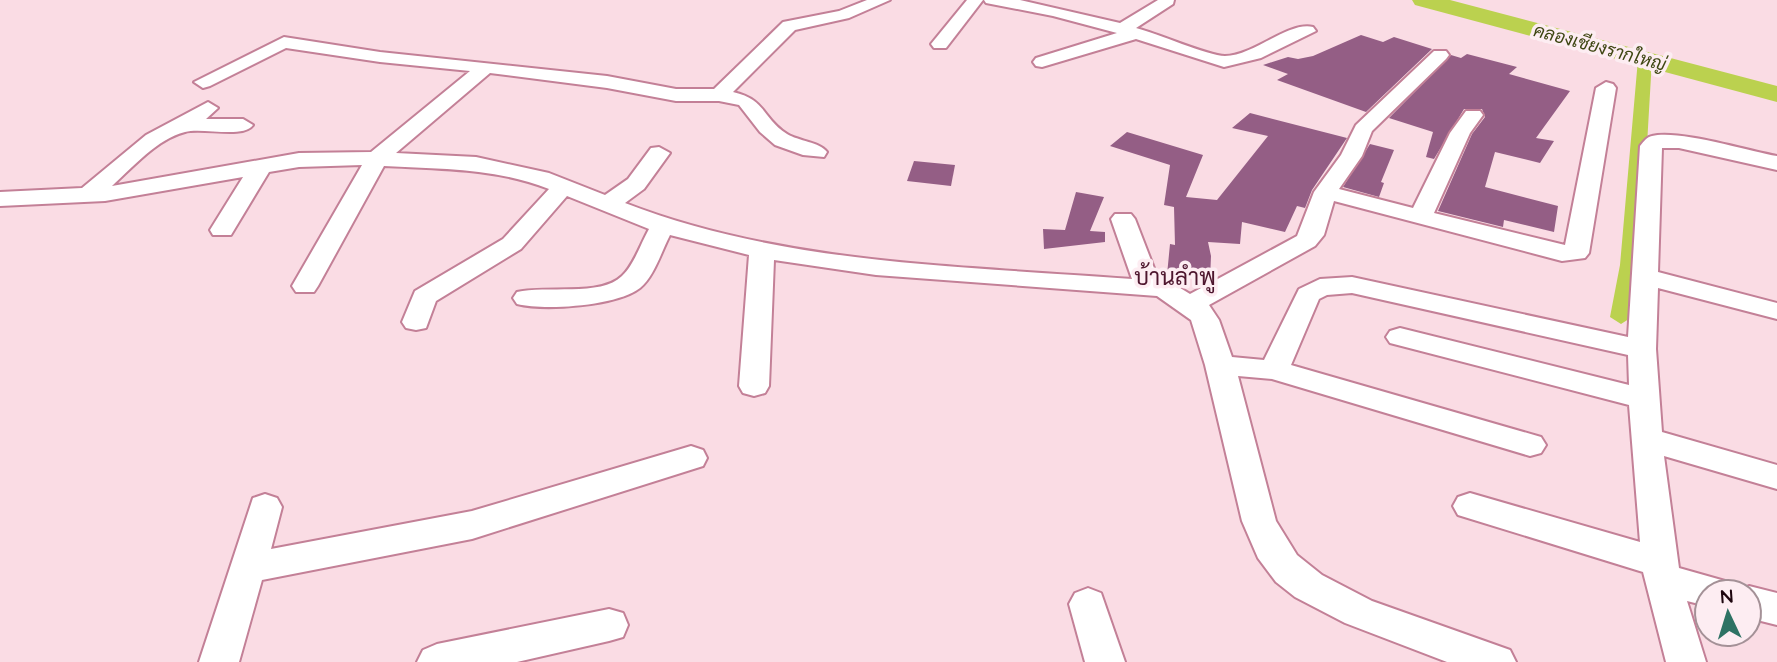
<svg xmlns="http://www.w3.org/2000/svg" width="1777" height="662" viewBox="0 0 1777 662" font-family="Quicksand,Sarabun,sans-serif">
<rect width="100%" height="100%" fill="#fadce4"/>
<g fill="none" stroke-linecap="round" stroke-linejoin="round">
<!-- canal -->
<polygon fill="#bbd14f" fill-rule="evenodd" points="1645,55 1652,59 1640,265 1632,317 1621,324 1610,317 1620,265 1638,59"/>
<!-- river -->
<polygon fill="#bbd14f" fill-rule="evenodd" points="1412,0 1450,0 1777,86 1777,102 1415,5"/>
</g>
<!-- building -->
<g fill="#945e85">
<polygon points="1361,35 1383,42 1394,37 1432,49 1366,112 1277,80 1288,74 1263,65 1288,57 1298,59 1313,56"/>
<polygon points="1467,54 1517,67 1509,74 1570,91 1536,138 1554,141 1540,163 1495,152 1485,187 1558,206 1554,232 1504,220 1503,227 1438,211 1472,134 1485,117 1482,109 1464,109 1434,159 1426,157 1433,132 1389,118 1451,55 1461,58"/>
<polygon points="1250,113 1347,138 1312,190 1305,208 1297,206 1285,232 1242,222 1240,244 1208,242 1211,256 1210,280 1167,275 1170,244 1175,245 1174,207 1164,205 1170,165 1110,146 1127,132 1203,155 1186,197 1217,200 1268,136 1232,128"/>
<polygon points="1370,144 1394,150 1381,182 1384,183 1379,197 1343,187"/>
<polygon points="914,161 955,165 951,186 907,181"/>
<polygon points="1076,192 1104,197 1090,231 1105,232 1105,242 1044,249 1043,229 1065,230"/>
</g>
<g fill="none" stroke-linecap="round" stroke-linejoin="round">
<defs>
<g id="minor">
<path d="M867 0H890L849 18 795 30 733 92C767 100 761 117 787 134 798 141 820 142 827 152L824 157 803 155 775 145 760 132 739 105 719 101H676L607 88 490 73 396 153 476 157 549 173 605 195 628 179 651 148 659 147 670 153 644 189 625 203C785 265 962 266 1132 279L1111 219 1115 214H1131L1135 219 1159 281 1172 283 1190 294 1297 236 1314 192 1341 155 1356 125 1434 51H1446L1449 55 1446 59 1372 131 1362 156 1339 189 1413 208 1450 133 1466 111H1480L1483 115 1470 133 1434 213 1565 245 1596 88 1606 82 1613 84 1616 88 1589 253 1585 258 1562 261 1334 201 1324 235 1315 246 1209 305 1219 320 1232 357 1264 360 1299 289 1320 279 1352 277 1628 337 1640 146C1644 141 1647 137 1652 136 1677 129 1749 151 1777 156V170L1679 148H1662L1658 272 1777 303V319L1658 288 1656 349 1662 432 1777 465V489L1664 456 1679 568 1725 581 1731 592H1707V606L1687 601 1706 662H1666L1643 572 1458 515 1453 506 1458 497 1470 493 1640 542 1629 405 1390 343 1386 337 1390 331 1400 328 1629 385 1628 355 1352 293 1327 295 1319 299 1291 365 1541 437 1546 445 1541 453 1530 456 1272 379 1238 376 1276 521 1297 555 1322 575 1372 601 1510 650 1516 662H1447L1345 623 1295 597 1276 582 1258 558 1242 521 1205 365 1191 320 1157 296 876 275 774 260 769 386 765 393 754 396 743 393 739 386 749 255 670 235C662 250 654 277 640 288 617 306 545 311 517 304L513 298 517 292C545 285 601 297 622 276 634 265 641 243 649 229L567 196 521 249 436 301 426 328 416 330 406 328 402 322 415 291 503 239 549 189C496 168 439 169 384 166L318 286 314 292H296L292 286 362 165 299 167 269 172 231 235H213L210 230 243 177 105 201 0 206V192L82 188 146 135 208 102 218 108 206 119H243L253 125C243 139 202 127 185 132 157 139 133 167 112 186L299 153 371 152 470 71 380 62 286 48 210 86 203 88 194 82 284 37 380 52 607 76 676 89H714L783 22 839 11Z"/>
<polygon points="967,0 983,0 946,48 934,48 931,44"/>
<path d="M984 0H1020L1120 23 1158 0H1174L1173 4 1136 28C1157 33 1208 56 1225 56 1253 56 1289 21 1313 27L1316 31 1261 58 1224 67 1136 39 1042 67 1036 66 1033 62 1036 58 1117 33 1053 16 986 3Z"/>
<polygon points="691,446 703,450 707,458 703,466 472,539 262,580 239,662 199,662 253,498 265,494 277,498 282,507 271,549 472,511"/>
<polygon points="1749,586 1777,593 1777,625 1749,618 1749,592 1735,592"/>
<polygon points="1088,588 1101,593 1125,662 1085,662 1069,604 1075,593"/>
<polygon points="609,609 623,613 628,625 623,637 609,641 517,662 417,662 423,650 437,644"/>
</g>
</defs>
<!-- minor casing -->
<use href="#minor" stroke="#c38097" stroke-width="4"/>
<!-- minor -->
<use href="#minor" fill="#fff" fill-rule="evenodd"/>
</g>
<g text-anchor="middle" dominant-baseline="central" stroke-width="7" stroke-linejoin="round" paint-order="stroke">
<!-- far-water labels -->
<g font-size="18" font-style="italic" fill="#3e4612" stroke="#fdedf2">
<text transform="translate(1600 47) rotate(15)">คลองเชียงรากใหญ่</text>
</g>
<!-- quarter labels -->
<g font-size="23" fill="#4e162e" stroke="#fdedf2">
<text x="1175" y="276">บ้านลำพู</text>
</g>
</g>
<!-- north arrow -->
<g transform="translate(1728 613) rotate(356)"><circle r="33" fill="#fdedf2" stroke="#a49197" stroke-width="2"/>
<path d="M0-5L12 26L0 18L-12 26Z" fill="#2e7264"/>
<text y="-10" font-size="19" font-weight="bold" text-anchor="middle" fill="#1e060f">N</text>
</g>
</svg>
